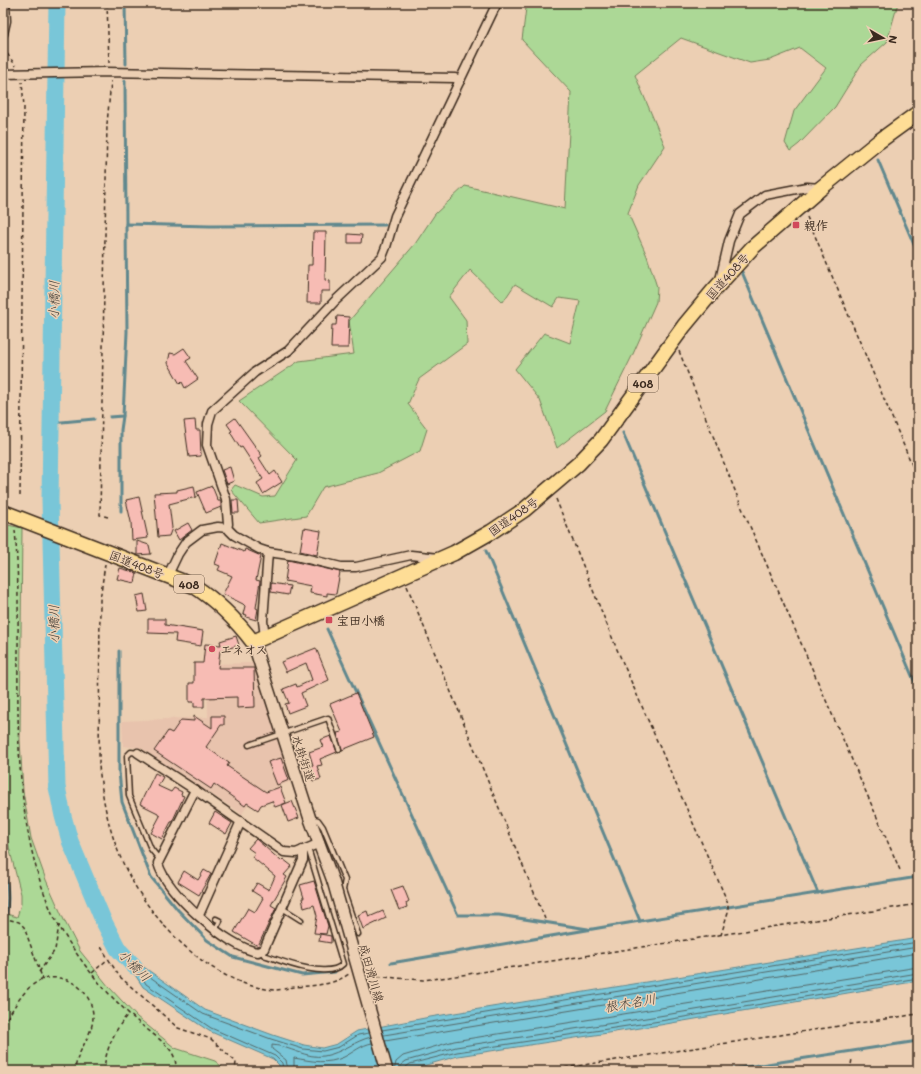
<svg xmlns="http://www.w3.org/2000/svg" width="921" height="1074" viewBox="0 0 921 1074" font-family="Mali,'Klee One',sans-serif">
<rect width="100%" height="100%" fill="#eccfb3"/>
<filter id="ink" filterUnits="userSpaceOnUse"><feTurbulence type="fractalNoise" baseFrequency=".025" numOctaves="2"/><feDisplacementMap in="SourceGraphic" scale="8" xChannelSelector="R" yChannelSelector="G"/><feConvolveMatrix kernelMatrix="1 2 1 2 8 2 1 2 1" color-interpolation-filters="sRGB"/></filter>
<g filter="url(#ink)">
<!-- built -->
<polygon fill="#e8c3ad" points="255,663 293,781 254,795 242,814 141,748 123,746 122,721 208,717 207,664"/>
<!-- green -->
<g fill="#acd896" stroke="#74815a">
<polygon points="529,3 898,3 887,42 861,65 835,107 799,144 790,151 785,143 794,111 826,68 800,48 770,60 750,63 681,38 635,75 665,146 639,185 628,213 647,256 657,287 656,302 633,354 605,411 557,448 540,400 515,369 544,333 570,343 580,301 559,298 553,307 515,284 503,302 470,270 449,297 466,320 467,344 419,379 408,404 427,429 420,451 378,473 323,487 306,516 259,523 231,490 235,485 263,497 275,496 297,460 239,401 299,361 354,354 349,321 415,244 435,214 465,186 565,209 571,92 522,40 526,8"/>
<polygon points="3,524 22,528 20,740 23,791 31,838 46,880 64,920 80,951 109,987 137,1017 175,1048 215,1061 221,1066 223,1071 3,1071 3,913 17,917 21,904 21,894 9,847 3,817"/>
</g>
<!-- water -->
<polygon fill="#79c6d8" stroke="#60888e" points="918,938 918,981 660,1025 458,1056 405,1071 279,1071 279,1065 273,1059 209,1031 143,987 118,949 205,1010 273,1035 304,1045 322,1048 337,1044 357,1031 430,1017"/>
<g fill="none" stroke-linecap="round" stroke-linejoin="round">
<!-- shore -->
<g stroke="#546868" stroke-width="1">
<polyline points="382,1030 918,942"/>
<polyline points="384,1035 918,947"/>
<polyline points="385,1041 918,953"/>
<polyline points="283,1071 282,1063 275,1056 211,1028 146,984 140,973 143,972 203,1014 271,1039 303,1049 323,1051 339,1047 358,1035 369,1033"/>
<path d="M288 1071 286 1060 272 1049V1045C289 1046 307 1059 324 1056 342 1053 354 1041 371 1037"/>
<path d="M294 1071V1058C312 1061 327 1065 344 1057 354 1052 361 1045 372 1043"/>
<polyline points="394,1071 396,1062 403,1056 454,1041 918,967"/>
<polyline points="400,1071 401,1065 406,1061 456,1047 659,1016 918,973"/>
<polyline points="405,1071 406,1067 410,1064 457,1052 660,1021 918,978"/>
</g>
<!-- stream -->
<g stroke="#60888e" stroke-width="3">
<polyline points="125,3 126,64"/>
<polyline points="125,81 126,224"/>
<polyline points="878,160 918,254"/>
<polyline points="3,182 3,183"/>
<polyline points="742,272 918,690"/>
<polyline points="110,417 123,416 127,332 126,224 210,226 385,225"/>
<polyline points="51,423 94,419"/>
<polyline points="623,433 818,893"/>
<polyline points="121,511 121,430 123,416"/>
<polyline points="486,551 640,921"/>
<polyline points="327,629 458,915 499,915 588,929"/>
<polyline points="119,651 119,772 122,802 151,877 178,910 207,940 233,957 302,975 335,972"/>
<path d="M3 867C10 892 9 904 3 930"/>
<polyline points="3,948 5,951"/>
<polyline points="391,963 640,921 918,877"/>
<polyline points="720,1071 918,1041"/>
</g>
<!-- river -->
<polyline stroke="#79c6d8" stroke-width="17" points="57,3 50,499 57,787 63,816 70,841 103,920 118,949 134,966"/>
</g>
<!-- building -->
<g fill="#f7bcb4" stroke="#3b2a1e">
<polygon points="313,232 326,232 325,280 330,281 330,291 321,291 321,303 307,303 308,265 312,265"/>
<polygon points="348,234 362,235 361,243 348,243"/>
<polygon points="337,316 349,317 348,348 331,348 332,325 336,325"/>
<polygon points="184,348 191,358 186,361 198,379 185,388 182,382 180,384 168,363 170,353 175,354"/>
<polygon points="235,418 262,456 259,458 270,475 275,471 282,482 263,494 257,483 263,479 242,447 240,448 230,432 232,431 227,424"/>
<polygon points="195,420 196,430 200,430 201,456 189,457 184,421"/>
<polygon points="230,467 234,481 227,484 222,470"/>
<polygon points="194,486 196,497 169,504 172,528 169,536 158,537 154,493 177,492 177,490"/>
<polygon points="212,486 218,501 221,501 221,507 206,513 197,492"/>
<polygon points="139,497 148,538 132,540 131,522 126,500"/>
<polygon points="232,500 238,500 239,513 233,513"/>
<polygon points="188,523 192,530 179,540 174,531"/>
<polygon points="304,528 321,531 317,555 300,551"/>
<polygon points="137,541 149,545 151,554 137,555"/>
<polygon points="222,543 244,552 245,549 261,556 256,580 260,581 256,608 258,609 256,620 246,617 247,615 243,614 245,606 243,604 223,594 232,576 218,570 220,566 215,564"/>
<polygon points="288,560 340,572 336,594 327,593 327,596 310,593 311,586 285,581"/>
<polygon points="120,568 137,573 135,583 117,579"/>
<polygon points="271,583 290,586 288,595 271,592"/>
<polygon points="144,594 147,611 139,612 136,596"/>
<polygon points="148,619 165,619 165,625 203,631 201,646 175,642 176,634 148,633"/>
<polygon points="236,636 239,645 220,651 218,668 254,668 255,707 237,708 237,697 204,698 204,707 194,707 194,702 189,702 189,683 194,683 194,663 203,663 205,644 221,645 220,641"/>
<polygon points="316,648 329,680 301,693 306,706 288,713 285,704 289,703 283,689 296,684 297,687 312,680 306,663 286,672 281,662"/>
<polygon points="356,693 374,737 342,750 337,733 342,732 330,704"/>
<polygon points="194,716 212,728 212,716 224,716 224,725 221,725 206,747 229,763 227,766 266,792 280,787 286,803 275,807 272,801 261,805 258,810 247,803 245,806 214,784 211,789 154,751 168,731 172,733 181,720 194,721"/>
<polygon points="331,736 337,752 320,759 322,765 317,766 321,779 313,781 308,767 313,765 309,752 323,747 320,740"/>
<polygon points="281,758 289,780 277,785 268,762"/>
<polygon points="155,773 163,777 158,786 171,792 174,788 182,792 181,795 184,796 172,822 171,822 162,839 151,833 160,816 158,815 158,813 140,804"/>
<polygon points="292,801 299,818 288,822 282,805"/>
<polygon points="215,812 232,823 226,834 209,823"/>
<polygon points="256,839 281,861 283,859 292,866 284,875 287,877 271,905 276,908 258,946 234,932 248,908 255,912 263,898 252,891 257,883 269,890 275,876 252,857 255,853 248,848"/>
<polygon points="204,870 211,874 199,895 178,882 184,871 198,880"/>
<polygon points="314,881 328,926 326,934 314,933 317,916 314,905 304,908 302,898 304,898 300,885"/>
<polygon points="403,886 409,901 406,903 407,907 399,910 391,890"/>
<polygon points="367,911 369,917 383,911 386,918 363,929 358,915"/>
<polygon points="320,934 331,936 331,943 319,941"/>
</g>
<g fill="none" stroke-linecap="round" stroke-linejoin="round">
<defs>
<g id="lane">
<polyline points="249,745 328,718 339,749"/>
<polyline points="138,753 131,752 127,756 129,796 151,849 159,859"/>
<polyline points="312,818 318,820 323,827 345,880 343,890 358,934"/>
<polyline points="282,908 301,920"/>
<polyline points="215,930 220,921 216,919"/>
<path d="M262 952 264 955C281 961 328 980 343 964L308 848"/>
</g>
<g id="street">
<polyline points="3,34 6,21 5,3"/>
<polyline points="3,74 105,72 455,78 460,81"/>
<polyline points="720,280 729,241 740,214 765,195 807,187 821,188"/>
<polyline points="227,528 228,524 226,499 207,445 208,424 212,411 255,372 288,351 335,301 382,257 386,247 395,216 497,3"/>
<polyline points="168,575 178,554 186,542 202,530 218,527 227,528 234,535 259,549 268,552 296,556 341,567 356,567 411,555 439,558"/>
<polyline points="265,637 263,621 268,552"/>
<polyline points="138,753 195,790 284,852 296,853 320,843"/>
<path d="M195 790 158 863C165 892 228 948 258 952L264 949 299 869 303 860V850"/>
<polyline points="199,915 241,821"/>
</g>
<polyline id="secondary" points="253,642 310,819 333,881"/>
<path id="highway" d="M3 512 194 586C217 601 236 620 253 642L454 553 491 532 524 510 578 464 601 440 684 326 713 291 752 248 821 188 878 142 918 113"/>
</defs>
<!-- lane casing -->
<use href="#lane" stroke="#3b2a1e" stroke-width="7"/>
<!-- street casing -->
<use href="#street" stroke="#3b2a1e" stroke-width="11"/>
<!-- secondary casing -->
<use href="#secondary" stroke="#3b2a1e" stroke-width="14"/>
<!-- highway casing -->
<use href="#highway" stroke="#3b2a1e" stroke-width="17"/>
<!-- path -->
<g stroke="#3b2a1e" stroke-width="1.5" stroke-dasharray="4 3" stroke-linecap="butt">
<polyline points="107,3 109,63"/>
<polyline points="3,48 16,66"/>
<polyline points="807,217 918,479"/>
<polyline points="679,351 742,508 900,870"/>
<polyline points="20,496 24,107 22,82"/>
<polyline points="556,499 616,647 728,903 728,912 721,935"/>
<polyline points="108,517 100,515 107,124 111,81"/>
<path d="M15 530C26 658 0 796 53 915 69 945 89 973 113 998 123 1008 133 1018 144 1027 153 1034 164 1042 171 1051 175 1057 177 1064 175 1071"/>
<path d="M105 564 100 600 99 766C102 795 107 823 118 851 140 910 206 985 274 990 280 990 288 988 295 987 316 985 331 986 349 974"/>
<polyline points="407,586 545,919"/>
<polyline points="3,918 19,922 24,927 43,980"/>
<polyline points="101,947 119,976 178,1028 211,1039 236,1062 235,1071"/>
<polyline points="39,972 55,950 59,925"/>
<polyline points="92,973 108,959"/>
<polyline points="371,976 423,980 449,977 918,904"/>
<path d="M3 1024C12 1012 18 998 30 987 54 966 90 983 93 1014 94 1036 76 1050 75 1071"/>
<polyline points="94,1071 104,1071"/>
<path d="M104 1071C105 1050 115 1029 129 1013"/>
<polyline points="544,1071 918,1014"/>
<polyline points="850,1071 852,1059"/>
</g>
<!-- lane -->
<use href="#lane" stroke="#eccfb3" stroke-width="4"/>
<!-- street -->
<use href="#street" stroke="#eccfb3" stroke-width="8"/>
<!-- secondary -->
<use href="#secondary" stroke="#eccfb3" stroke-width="11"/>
<!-- highway -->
<use href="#highway" stroke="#fedd96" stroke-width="14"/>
<defs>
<polyline id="secondary-bridge" points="333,881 387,1071"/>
</defs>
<!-- secondary-bridge casing -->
<use href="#secondary-bridge" stroke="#3b2a1e" stroke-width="14" stroke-linecap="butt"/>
<!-- secondary-bridge -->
<use href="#secondary-bridge" stroke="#eccfb3" stroke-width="11"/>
</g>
</g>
<!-- markers -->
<g fill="#d1495b" stroke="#eccfb3" stroke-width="1.5">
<rect x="792" y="221" width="8" height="8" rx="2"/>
<rect x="325" y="616" width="8" height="8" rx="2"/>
<circle cx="212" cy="649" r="4"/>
</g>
<g text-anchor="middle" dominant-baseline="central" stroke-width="3" stroke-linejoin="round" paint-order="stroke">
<!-- shield labels -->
<g fill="#eccfb3" stroke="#705c4b" stroke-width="1">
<rect x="628" y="374" width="30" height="18" rx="3"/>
<rect x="174" y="575" width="30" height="18" rx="3"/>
</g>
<g font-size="11" font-weight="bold" fill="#3b2a1e">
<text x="643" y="383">408</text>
<text x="189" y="584">408</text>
</g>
<!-- poi labels -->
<g font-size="12" font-weight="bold" fill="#3b2a1e" stroke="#eccfb3" text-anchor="start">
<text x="804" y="225">親作</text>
<text x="337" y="620">宝田小橋</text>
<text x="220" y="649">エネオス</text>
</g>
<!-- street labels -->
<g font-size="12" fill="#3b2a1e" stroke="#eccfb3">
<text transform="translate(727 276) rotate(-48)">国道408号</text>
<text transform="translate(513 516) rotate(-35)">国道408号</text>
<text transform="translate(137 564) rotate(21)">国道408号</text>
<text transform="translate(304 758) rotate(72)">水掛街道</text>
<text transform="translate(372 973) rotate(74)">成田滑川線</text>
</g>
<!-- water labels -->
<g font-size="13" font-style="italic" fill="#44413a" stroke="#eccfb3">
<text transform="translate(53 300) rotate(-89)">小橋川</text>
<text transform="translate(53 624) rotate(-91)">小橋川</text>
<text transform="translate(135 965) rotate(45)">小橋川</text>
<text transform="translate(630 1002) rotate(-10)">根木名川</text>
</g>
</g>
<!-- margin -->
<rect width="921" height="1074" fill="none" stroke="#eccfb3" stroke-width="16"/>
<rect x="8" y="8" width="905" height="1058" fill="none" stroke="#3b2a1e" stroke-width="1.5" filter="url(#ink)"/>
<!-- north arrow -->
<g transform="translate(883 38) rotate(99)" stroke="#eccfb3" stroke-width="3" paint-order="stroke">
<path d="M0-3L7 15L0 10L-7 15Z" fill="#3b2a1e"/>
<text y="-6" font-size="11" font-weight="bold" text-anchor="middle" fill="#3b2a1e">N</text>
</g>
</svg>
